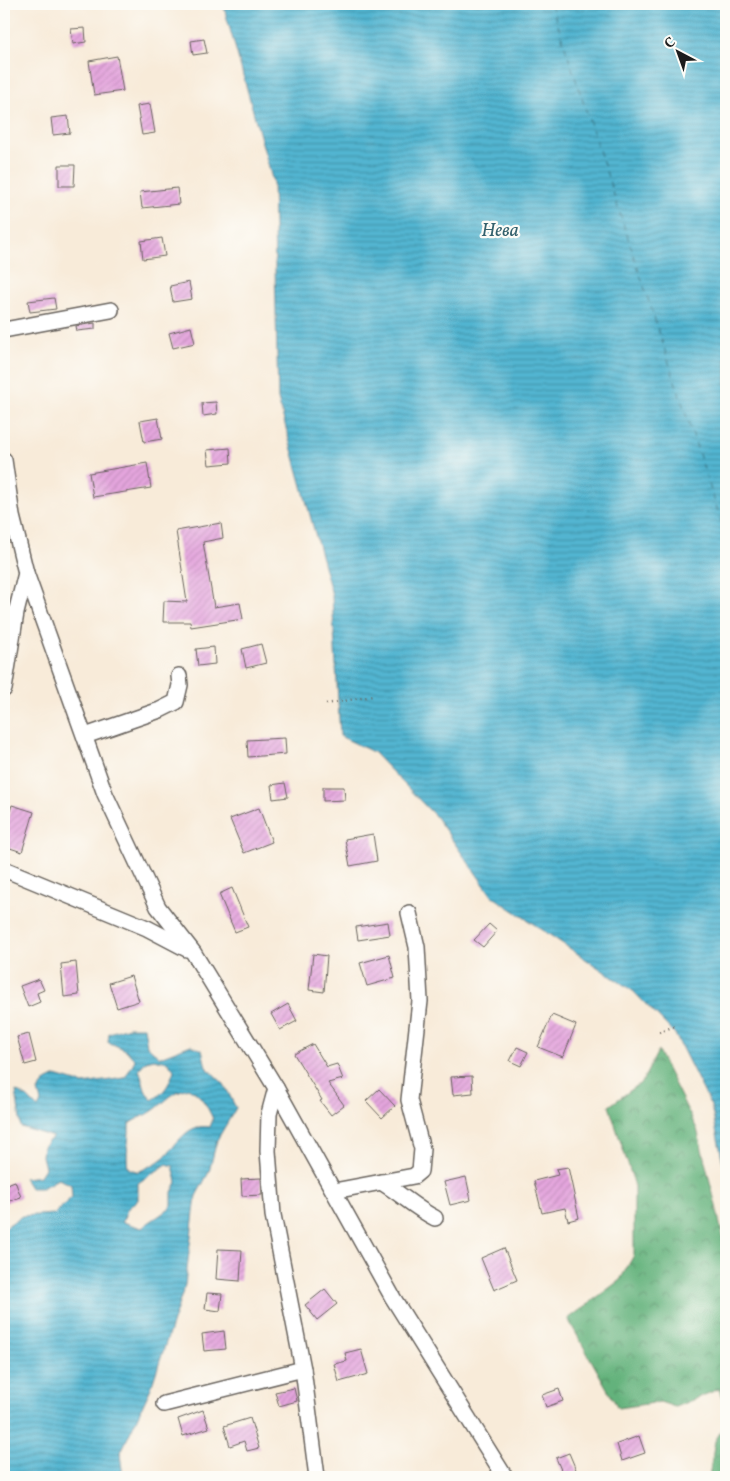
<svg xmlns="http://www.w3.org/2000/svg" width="730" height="1481" viewBox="0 0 730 1481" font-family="Vollkorn,serif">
<defs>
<pattern id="forest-crowns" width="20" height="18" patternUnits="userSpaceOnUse" patternTransform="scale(1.25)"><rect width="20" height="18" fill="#64b27c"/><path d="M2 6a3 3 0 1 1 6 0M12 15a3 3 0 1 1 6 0" fill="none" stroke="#529065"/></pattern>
<pattern id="water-rules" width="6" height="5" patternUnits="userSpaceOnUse" patternTransform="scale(1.25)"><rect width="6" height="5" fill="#52b5d1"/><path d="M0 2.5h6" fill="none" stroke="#4392a9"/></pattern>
<pattern id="building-hatch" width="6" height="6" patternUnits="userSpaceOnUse" patternTransform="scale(1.25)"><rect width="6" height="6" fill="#e4a5dd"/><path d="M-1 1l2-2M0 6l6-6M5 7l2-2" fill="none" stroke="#c38dbd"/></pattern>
</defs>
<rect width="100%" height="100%" fill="#fdfcf7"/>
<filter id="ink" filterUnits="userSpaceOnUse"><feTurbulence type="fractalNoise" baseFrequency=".02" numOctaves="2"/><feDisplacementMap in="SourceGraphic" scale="10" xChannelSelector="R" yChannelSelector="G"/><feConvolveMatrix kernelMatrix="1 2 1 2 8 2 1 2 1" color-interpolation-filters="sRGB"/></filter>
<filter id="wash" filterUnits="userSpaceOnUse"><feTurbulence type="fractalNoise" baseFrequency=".0096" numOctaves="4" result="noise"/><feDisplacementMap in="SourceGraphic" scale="20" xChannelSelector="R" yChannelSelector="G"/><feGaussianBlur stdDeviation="1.12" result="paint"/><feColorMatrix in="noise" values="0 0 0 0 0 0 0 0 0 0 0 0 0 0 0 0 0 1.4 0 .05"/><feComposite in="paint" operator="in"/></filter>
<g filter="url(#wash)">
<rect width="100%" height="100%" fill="#f8ebd9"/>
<!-- forest -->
<g fill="url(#forest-crowns)" stroke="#40674c">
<polygon points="658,1051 697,1129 717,1210 726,1254 726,1409 719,1389 675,1407 660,1402 618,1408 568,1319 620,1280 634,1255 634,1183 609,1106 642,1082"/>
<polygon points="726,1423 726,1477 709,1477 715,1441"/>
</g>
<!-- water -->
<g fill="url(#water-rules)" stroke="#376876" fill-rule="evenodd">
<polygon points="223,4 726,4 726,1177 711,1106 675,1034 633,991 492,896 436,817 373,752 340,736 332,595 278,399 273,182"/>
<path d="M129 1027H144L147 1046 160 1057 191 1045 202 1050 206 1067 224 1084 236 1108 217 1140 209 1172 196 1196 185 1285 151 1388 120 1454 123 1477H4V1228L22 1216 54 1214 72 1197 71 1184 58 1179 42 1188H30L24 1178 40 1176 45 1168 42 1156 43 1146 53 1137 21 1127 16 1091 28 1098 38 1108 41 1102 38 1091 46 1081 56 1076 83 1084 125 1078 135 1060 126 1050 108 1042 109 1033ZM154 1059 168 1062 174 1070C170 1083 165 1093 152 1100L146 1092 139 1069 146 1061ZM188 1088C201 1094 207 1106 213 1119L210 1127C186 1123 178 1144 163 1158 156 1164 146 1168 138 1172L128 1168C125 1153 130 1139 129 1124 138 1117 146 1116 154 1110 168 1100 170 1093 188 1088ZM167 1164 173 1166 177 1182 172 1192V1205C163 1215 152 1219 142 1228L122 1222 128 1208 138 1200V1183Z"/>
</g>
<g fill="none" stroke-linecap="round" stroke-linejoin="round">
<!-- ferry -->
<polyline stroke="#34616d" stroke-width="1" stroke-dasharray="6 5" stroke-linecap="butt" points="551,4 726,536"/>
</g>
<g id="blocks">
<!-- building -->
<g fill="url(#building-hatch)">
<polygon points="85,28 86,42 73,44 71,29"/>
<polygon points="204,39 207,53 193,55 191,41"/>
<polygon points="117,56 123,91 94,95 89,61"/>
<polygon points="150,104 155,133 142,135 137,106"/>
<polygon points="68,116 70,133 53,135 51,118"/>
<polygon points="59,165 75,165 74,186 59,186"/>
<polygon points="177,188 179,204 142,208 140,192"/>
<polygon points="162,238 165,256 143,259 141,241"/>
<polygon points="189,282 192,299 173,302 170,286"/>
<polygon points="54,298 56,309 30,312 28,301"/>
<polygon points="95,323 95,329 77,331 76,326"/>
<polygon points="191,327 195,343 173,348 169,333"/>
<polygon points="216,402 217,414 203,416 202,403"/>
<polygon points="158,418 162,439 144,442 140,421"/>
<polygon points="230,448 231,463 209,465 207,450"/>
<polygon points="147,463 151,488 93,497 89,473"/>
<polygon points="221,523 223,538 203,542 214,607 240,603 243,619 191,627 190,622 163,622 164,601 187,602 176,531"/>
<polygon points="261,644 266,663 246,668 242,649"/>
<polygon points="214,647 215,664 198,666 196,649"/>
<polygon points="285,738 286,754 248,757 247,740"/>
<polygon points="285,783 288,797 273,799 271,785"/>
<polygon points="323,787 344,787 345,800 323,801"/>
<polygon points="12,805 34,812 22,852 4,846 4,829"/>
<polygon points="259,808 272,842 244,853 230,819"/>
<polygon points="373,834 377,861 350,866 345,839"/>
<polygon points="232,888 248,927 235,932 219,894"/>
<polygon points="388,922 390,935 358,940 356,927"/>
<polygon points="489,924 497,931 483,947 474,940"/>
<polygon points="313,954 327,956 324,992 309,990"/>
<polygon points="389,955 395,978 367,986 360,963"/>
<polygon points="76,962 79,995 64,997 61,964"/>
<polygon points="131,976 139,1001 117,1008 109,983"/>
<polygon points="39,979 44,990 37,993 40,1002 28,1007 20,986"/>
<polygon points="288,1004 297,1021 280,1030 271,1014"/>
<polygon points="552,1015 576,1025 563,1057 538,1047"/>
<polygon points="29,1034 36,1062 25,1065 17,1037"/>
<polygon points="313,1044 327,1067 337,1064 343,1079 328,1083 344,1105 331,1115 320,1101 322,1100 294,1054"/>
<polygon points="517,1047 528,1052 521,1066 510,1061"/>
<polygon points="472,1076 473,1093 453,1095 451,1077"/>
<polygon points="379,1089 395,1106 382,1118 366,1101"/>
<polygon points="568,1167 579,1218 568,1221 565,1208 542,1213 534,1181 558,1175 556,1169"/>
<polygon points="466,1177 471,1200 450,1205 444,1182"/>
<polygon points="261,1178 262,1195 242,1196 241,1179"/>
<polygon points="15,1181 21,1197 4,1203 4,1185"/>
<polygon points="504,1248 517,1280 494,1290 481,1258"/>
<polygon points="218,1249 242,1250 240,1281 216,1279"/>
<polygon points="325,1289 337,1304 317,1320 305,1305"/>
<polygon points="207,1293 222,1294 220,1311 205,1309"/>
<polygon points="224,1331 226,1349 204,1351 202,1334"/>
<polygon points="361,1349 368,1374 339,1382 334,1364 347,1361 345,1353"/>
<polygon points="294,1388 297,1401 279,1406 275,1392"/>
<polygon points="559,1389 563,1401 546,1407 542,1395"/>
<polygon points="203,1410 209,1428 183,1436 178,1419"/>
<polygon points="250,1418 259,1448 247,1451 244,1441 230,1446 224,1426"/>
<polygon points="639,1436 645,1453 622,1461 617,1444"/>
<polygon points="569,1453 577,1472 564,1477 556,1458"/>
</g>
</g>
</g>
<g filter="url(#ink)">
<use href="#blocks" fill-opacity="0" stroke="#69645e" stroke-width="1"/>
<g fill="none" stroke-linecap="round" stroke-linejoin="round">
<defs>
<g id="minor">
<polyline points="4,330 111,310"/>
<polyline points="4,460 12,516 26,573 105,794 158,907 193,952 276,1088 393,1298 505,1477"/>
<polyline points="4,689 16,613 26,573"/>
<polyline points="85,736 160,710 176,702 180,685 179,676"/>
<polyline points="4,869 147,928 187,949"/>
<polyline points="276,1088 269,1114 268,1151 273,1215 303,1369 317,1477"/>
<path d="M381 1182C400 1193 415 1208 435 1218"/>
<polyline points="334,1191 414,1176 420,1171 422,1149 409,1100 420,1001 417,947 409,913"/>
<polyline points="164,1404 303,1369"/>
</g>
</defs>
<!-- minor casing -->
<use href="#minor" stroke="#69645e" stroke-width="18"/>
<!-- path -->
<g stroke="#69645e" stroke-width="2.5" stroke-dasharray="1 4" stroke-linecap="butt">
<polyline points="326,704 373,696"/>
<polyline points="659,1032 675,1026"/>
</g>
<!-- minor -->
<use href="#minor" stroke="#fff" stroke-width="15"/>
</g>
</g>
<g text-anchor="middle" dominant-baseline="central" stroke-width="4.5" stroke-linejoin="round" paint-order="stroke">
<!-- water labels -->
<g font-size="19" font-style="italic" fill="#34616d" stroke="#fdfcf7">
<text x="500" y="231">Нева</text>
</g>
</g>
<!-- margin -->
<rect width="730" height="1481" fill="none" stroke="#fdfcf7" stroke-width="20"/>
<!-- north arrow -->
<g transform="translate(678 52) rotate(319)" stroke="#fdfcf7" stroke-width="4" paint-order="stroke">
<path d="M0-4L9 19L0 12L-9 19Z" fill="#1c1c1c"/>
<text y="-8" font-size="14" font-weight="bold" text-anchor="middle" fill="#1c1c1c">С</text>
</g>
</svg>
